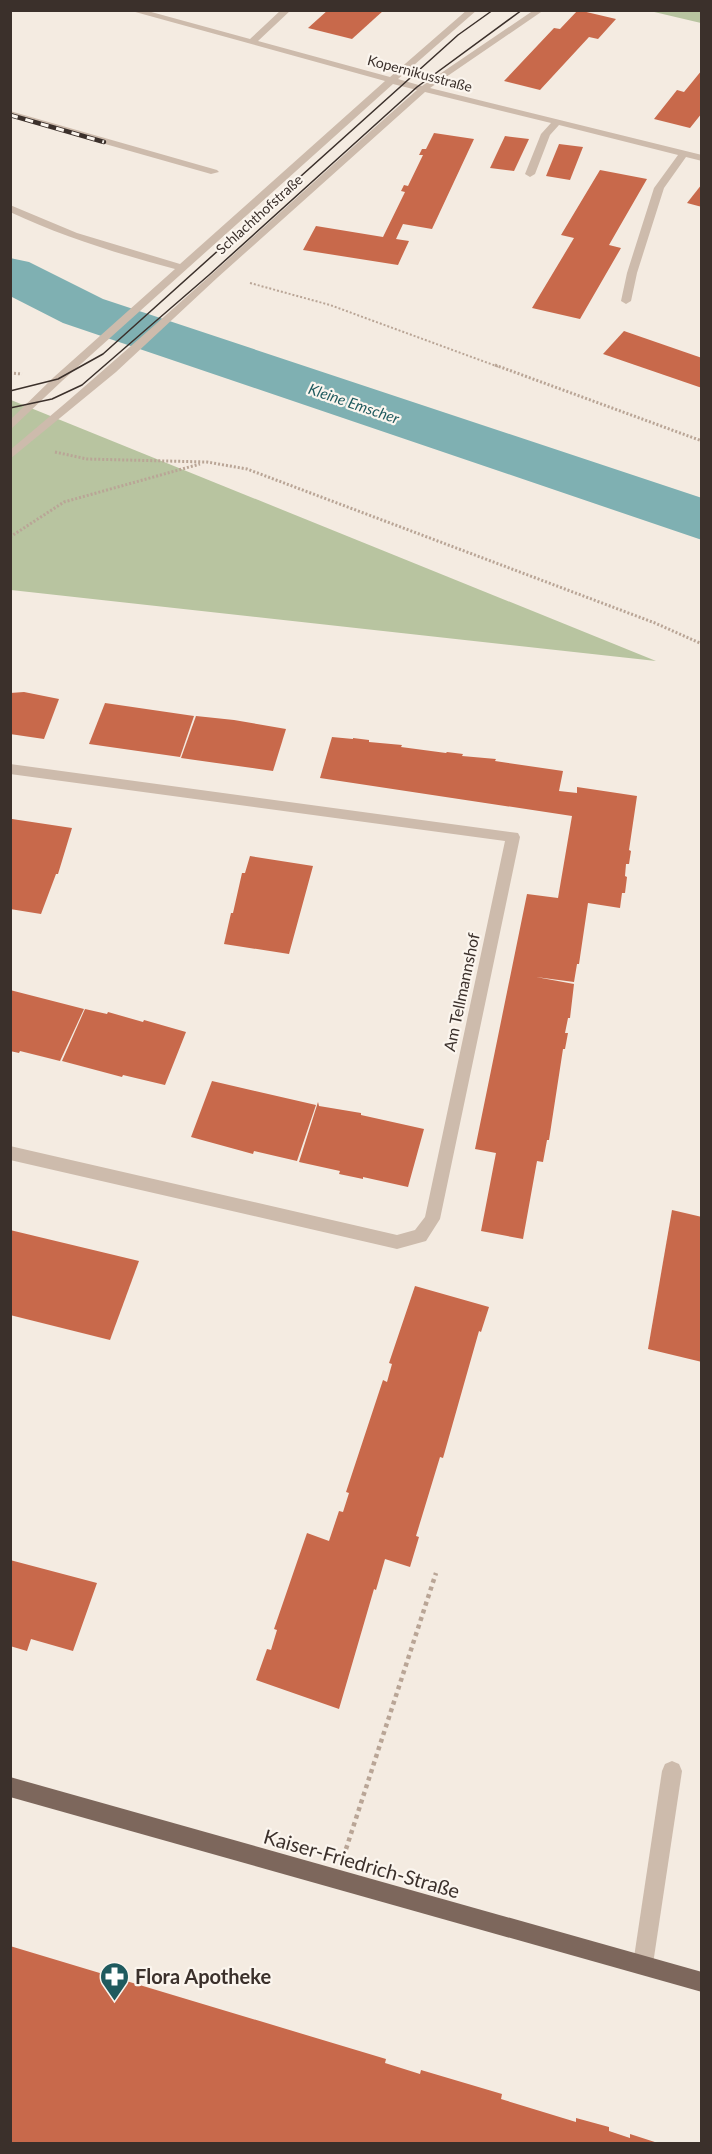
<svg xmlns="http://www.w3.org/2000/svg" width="712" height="2154" viewBox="0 0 712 2154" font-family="Lato,sans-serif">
<rect width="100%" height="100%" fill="#f4ebe1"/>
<!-- green -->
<g fill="#b8c4a0">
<polygon points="650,11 701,11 701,23"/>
<polygon points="11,400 656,661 11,590"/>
</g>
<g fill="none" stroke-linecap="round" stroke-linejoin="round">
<!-- river -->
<polygon fill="#7fb0b2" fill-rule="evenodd" points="10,258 29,262 103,299 702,498 702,540 63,323 10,296"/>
</g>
<!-- building -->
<g fill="#c8694b">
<polygon points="328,10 384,10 352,39 308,28"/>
<polygon points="578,10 616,19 598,39 589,37 540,90 504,81 554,28 560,29"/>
<polygon points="702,70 702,113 690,128 654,119 677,90 684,92"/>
<polygon points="434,133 474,139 432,229 403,224 396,239 409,241 398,265 303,250 316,226 383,237 405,192 401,191 404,185 408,186 423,155 419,155 422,149 426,149"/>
<polygon points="505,136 529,139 514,171 490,168"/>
<polygon points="559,144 583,147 570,180 546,176"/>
<polygon points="600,170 647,179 609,245 621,248 580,319 532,308 574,238 561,235"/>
<polygon points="702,184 702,207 687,203"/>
<polygon points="624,331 702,358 702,388 603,354"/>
<polygon points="24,692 59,699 44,739 10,734 10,693"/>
<polygon points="105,703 194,716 180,757 89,744"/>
<polygon points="196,716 234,720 286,729 273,771 181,758"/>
<polygon points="332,737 353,739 353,738 369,740 369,742 402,745 401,747 446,753 447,752 463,754 462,756 496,759 495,761 563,771 559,791 577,793 577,787 637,796 629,850 631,851 629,864 626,864 625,876 627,877 625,893 622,893 620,908 588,903 579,964 577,964 574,982 536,977 574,984 570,1018 568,1018 565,1033 568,1033 565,1049 563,1049 549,1140 547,1140 543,1162 537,1161 523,1239 481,1231 496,1153 475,1149 527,894 558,898 572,816 320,778"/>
<polygon points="12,819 72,828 58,874 56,874 41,914 10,909"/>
<polygon points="250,856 313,866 289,954 224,944 231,913 233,913 242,873 245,873"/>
<polygon points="10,990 84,1009 60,1061 20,1051 19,1053 10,1051"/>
<polygon points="85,1009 107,1014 108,1012 143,1022 144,1020 186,1032 165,1085 123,1075 122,1077 62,1061"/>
<polygon points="212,1081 316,1105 297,1161 254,1151 253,1154 191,1137"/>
<polygon points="318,1102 319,1106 361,1113 361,1115 424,1129 408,1187 363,1177 363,1179 339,1174 340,1171 299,1162"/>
<polygon points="672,1210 702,1217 702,1362 648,1349"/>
<polygon points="10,1230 139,1261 110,1340 10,1315"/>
<polygon points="415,1286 489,1307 481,1332 479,1331 443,1458 440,1457 416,1536 419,1537 410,1567 385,1559 376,1590 374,1589 339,1709 256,1680 267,1649 271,1650 277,1630 274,1629 307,1533 329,1541 339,1511 343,1512 349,1493 346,1492 383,1380 387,1382 392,1364 389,1363"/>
<polygon points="10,1560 97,1583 73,1651 31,1639 27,1651 10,1646"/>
<polygon points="10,1946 386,2059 385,2063 420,2074 421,2070 502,2094 501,2099 576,2122 576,2118 609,2127 609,2131 630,2138 630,2134 661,2144 10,2144"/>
</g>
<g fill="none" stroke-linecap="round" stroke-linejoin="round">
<!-- path-far2 -->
<polyline stroke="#b9a596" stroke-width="2" stroke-dasharray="2 2" stroke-linecap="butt" points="250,283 330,305 499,367"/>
<!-- path-far1 -->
<g stroke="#b9a596" stroke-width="3" stroke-dasharray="2 2" stroke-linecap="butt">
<polyline points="495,365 702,441"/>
<polyline points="10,373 22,374"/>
<polyline points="55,452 87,459 207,462 247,469 655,623 702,644"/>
<polyline points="10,537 64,502 200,464"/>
</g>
<!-- path -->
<polyline stroke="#b9a596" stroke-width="4.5" stroke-dasharray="4 4" stroke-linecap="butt" points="346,1849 436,1573"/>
<!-- minor -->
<g fill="#cdbbac" fill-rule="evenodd">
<path d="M128 10H144L250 39 281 10H291L258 41 390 77 467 10H477L398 79 422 86 534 10H544L430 88 702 155V161L686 157 664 188 637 273 631 301 626 304 621 301 627 273 654 188 678 155 559 125 550 135 535 174 530 177 525 174 541 134 551 123 425 92 217 278 116 372 10 459V450C149 334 281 210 417 90L393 84 62 381 10 430V420L54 377 175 269C119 254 63 237 10 212V205L77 233 180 264 385 81Z"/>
<polygon points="10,111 217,170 219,172 211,174 10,117"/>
<polygon points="10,764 518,833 520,837 440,1219 426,1241 397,1249 10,1160 10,1146 397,1235 415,1230 425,1217 505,841 10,774"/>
<polygon points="672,1761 679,1764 682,1771 653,1964 650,1971 643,1974 636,1971 633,1964 662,1771 665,1764"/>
</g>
<!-- major -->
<polygon fill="#7d675c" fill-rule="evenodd" points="10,1777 702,1972 702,1992 10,1797"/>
<!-- tram -->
<g stroke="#3b302b" stroke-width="1.5">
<polyline points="10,391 58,379 103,354 458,35 493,10"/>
<polyline points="10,408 52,399 82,385 209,275 417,87 522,10"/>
</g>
<defs>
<polyline id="rail" points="10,115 104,142"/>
</defs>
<!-- rail casing -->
<use href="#rail" stroke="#3b302b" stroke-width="4.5"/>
<!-- rail -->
<use href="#rail" stroke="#fbf5ee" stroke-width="3" stroke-dasharray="8" stroke-linecap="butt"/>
</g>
<!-- icons -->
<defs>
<symbol id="pharmacy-pin" viewBox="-11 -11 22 30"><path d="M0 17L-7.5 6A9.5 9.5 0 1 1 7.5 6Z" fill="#1f5a5e" stroke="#fbf5ee"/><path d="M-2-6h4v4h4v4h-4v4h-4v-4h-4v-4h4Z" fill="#fff"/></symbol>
</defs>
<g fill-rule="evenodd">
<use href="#pharmacy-pin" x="98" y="1960" width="33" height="45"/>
</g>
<g text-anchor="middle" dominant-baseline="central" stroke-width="4.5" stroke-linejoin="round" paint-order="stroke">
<!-- far-street labels -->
<g font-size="14" fill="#3b302b" stroke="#fbf5ee">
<text transform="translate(420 73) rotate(15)">Kopernikusstraße</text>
<text transform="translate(259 214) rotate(-42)">Schlachthofstraße</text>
</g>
<!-- far-water labels -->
<g font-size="15" font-style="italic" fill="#1f5a5e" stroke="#fbf5ee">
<text transform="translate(354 403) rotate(19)">Kleine Emscher</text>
</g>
<!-- street labels -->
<g font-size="16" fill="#3b302b" stroke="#fbf5ee">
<text transform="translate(461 992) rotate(-78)">Am Tellmannshof</text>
</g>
<!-- near-street labels -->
<g font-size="20" fill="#3b302b" stroke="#fbf5ee">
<text transform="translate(362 1863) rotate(16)">Kaiser-Friedrich-Straße</text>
</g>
<!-- near-poi labels -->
<g font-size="20" font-weight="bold" fill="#3b302b" stroke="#fbf5ee" text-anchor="start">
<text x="135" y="1976">Flora Apotheke</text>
</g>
</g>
<!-- border -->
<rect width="712" height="2154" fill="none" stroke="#3b302b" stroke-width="24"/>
</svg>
